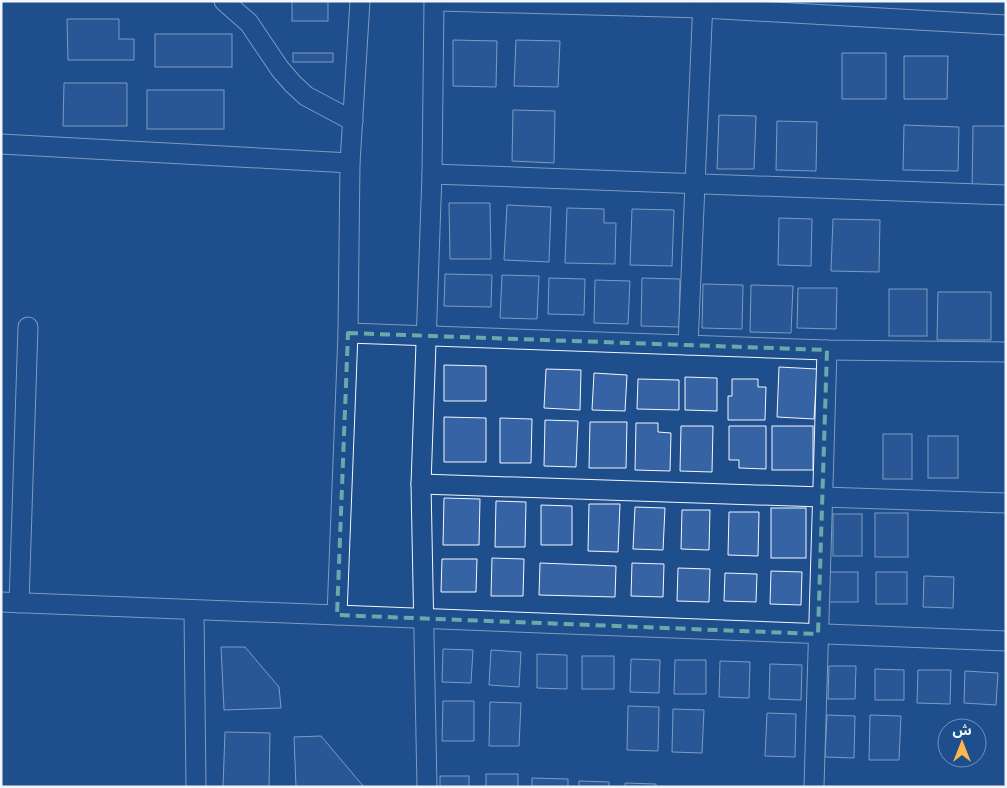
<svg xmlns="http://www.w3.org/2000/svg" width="1007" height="788" viewBox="0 0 1007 788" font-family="'Fira Sans Condensed','Noto Sans Arabic',sans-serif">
<rect width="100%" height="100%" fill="#1f4e8c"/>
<!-- building -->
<g fill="#3563a3" stroke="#f2f6ff">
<rect x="292" y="1" width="36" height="20"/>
<polygon points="67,19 119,19 119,39 134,39 134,60 68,60"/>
<rect x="155" y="34" width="77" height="33"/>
<polygon points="453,40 497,41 496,87 453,86"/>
<polygon points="516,40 560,41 558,87 514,86"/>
<rect x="293" y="53" width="40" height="9"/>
<rect x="842" y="53" width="44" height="46"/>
<polygon points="904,56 948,56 947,99 904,99"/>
<polygon points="64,83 127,83 127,126 63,126"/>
<rect x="147" y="90" width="77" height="39"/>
<polygon points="513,110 555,111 554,163 512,161"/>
<polygon points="719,115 756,116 754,169 717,169"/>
<polygon points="777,121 817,122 816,171 776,170"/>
<polygon points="904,125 959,127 958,171 903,170"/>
<polygon points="973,126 1006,126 1006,192 972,192"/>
<polygon points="449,203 490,203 491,259 450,259"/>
<polygon points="507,205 551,207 549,262 504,260"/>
<polygon points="567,208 604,209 604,223 616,223 615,264 565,263"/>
<polygon points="632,209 674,210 672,266 630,265"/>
<polygon points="779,218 812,219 811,266 778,265"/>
<polygon points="833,219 880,220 879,272 831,271"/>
<polygon points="445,274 492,275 491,307 444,306"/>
<polygon points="502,275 539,276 537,319 500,318"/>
<polygon points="549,278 585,279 584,315 548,314"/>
<polygon points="642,278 680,279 679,327 641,326"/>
<polygon points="595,280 630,281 628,324 594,323"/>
<polygon points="703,284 743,285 742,329 702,328"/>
<polygon points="751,285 793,286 791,333 750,332"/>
<polygon points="798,288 837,288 836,329 797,328"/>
<rect x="889" y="289" width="38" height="47"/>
<polygon points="938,292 991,292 991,340 937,340"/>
<polygon points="444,365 486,366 486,401 444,401"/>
<polygon points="779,367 817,369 814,419 777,417"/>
<polygon points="546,369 581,370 580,410 544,408"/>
<polygon points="594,373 627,375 625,411 592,410"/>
<polygon points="685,377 717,378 717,411 685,410"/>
<polygon points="638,379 679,380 679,410 637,409"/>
<polygon points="732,379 758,379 758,387 766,387 765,420 728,420 728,396 732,396"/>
<polygon points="444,417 486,418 486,462 444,462"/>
<polygon points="500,418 532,419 531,463 500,463"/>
<polygon points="545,420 578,421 576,467 544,466"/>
<polygon points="590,422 627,422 626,468 589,468"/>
<polygon points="636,423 658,423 658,432 671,433 670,471 635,470"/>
<polygon points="681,426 713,426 712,472 680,471"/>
<polygon points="729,426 766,426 766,469 739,468 739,460 729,460"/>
<rect x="772" y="426" width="41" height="44"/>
<rect x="883" y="434" width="29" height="45"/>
<rect x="928" y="436" width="30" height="42"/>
<polygon points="444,498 480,499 479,545 443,545"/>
<polygon points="496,501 526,502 525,547 495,547"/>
<polygon points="589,504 620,504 618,552 588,551"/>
<polygon points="541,505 572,506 572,545 541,545"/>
<polygon points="635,507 665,508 663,550 633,549"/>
<rect x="771" y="508" width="35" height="50"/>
<polygon points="682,510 710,510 709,550 681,549"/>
<polygon points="729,512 759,512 758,556 728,555"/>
<rect x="875" y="513" width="33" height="44"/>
<rect x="833" y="514" width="29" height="42"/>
<polygon points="492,558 524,559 523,596 491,596"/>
<polygon points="442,559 477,559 476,592 441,592"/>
<polygon points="540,563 616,566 615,597 539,595"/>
<polygon points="632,563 664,564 663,597 631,596"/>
<polygon points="678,568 710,569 709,602 677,601"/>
<polygon points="771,571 802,572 801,605 770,604"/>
<rect x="829" y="572" width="29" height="30"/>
<rect x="876" y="572" width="31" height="32"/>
<polygon points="725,573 757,574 756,602 724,601"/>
<polygon points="924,576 954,577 953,608 923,607"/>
<polygon points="221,647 245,647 279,687 281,708 224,710"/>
<polygon points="443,649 473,650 471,683 442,682"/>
<polygon points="491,650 521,652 519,687 489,685"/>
<polygon points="537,654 567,655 567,689 537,688"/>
<rect x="582" y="656" width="32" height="33"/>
<polygon points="631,659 660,660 659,693 630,692"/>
<polygon points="675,660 706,660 706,694 674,694"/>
<polygon points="720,661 750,662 749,698 719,697"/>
<polygon points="770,664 802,665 801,700 769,699"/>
<polygon points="829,666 856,666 855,699 828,699"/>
<polygon points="875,669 904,670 904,700 875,700"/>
<polygon points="918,670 951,670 950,704 917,703"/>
<polygon points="965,671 998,673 996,705 964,703"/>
<polygon points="443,701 474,701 474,741 442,741"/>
<polygon points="490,702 521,703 519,746 489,746"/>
<polygon points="628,706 659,707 658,751 627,750"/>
<polygon points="673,709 704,710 702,753 672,752"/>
<polygon points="767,713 796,714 795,757 765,756"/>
<polygon points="827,715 855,716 854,758 825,757"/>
<polygon points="870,715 901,716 899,760 869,760"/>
<polygon points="225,732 270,733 269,787 223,787"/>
<polygon points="321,736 364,787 296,787 294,737"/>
<rect x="486" y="774" width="32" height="13"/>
<rect x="440" y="776" width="29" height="11"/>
<polygon points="532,778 568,779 568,787 532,787"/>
<polygon points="579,781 609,782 609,787 579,787"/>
<polygon points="625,783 656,784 656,787 625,787"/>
</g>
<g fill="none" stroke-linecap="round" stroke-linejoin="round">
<defs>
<g id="minor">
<polyline points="224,1 249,23 280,69 293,84 306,96 353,121"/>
<polyline points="438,1 703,8 1006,25"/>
<polyline points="1,144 350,163"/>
<polyline points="432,174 1006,195"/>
<polyline points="348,333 827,350 1006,352"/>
<polyline points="688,345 703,1"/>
<polyline points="421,484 1006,503"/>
<polyline points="1,602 1006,641"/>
<polyline points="19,603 28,327"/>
<polyline points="194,611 196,787"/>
<polyline points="337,615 348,333 350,163 360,1"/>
<polyline points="427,787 421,484 432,174 434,1"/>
<polyline points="814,787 827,350"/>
</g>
</defs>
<!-- minor casing -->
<use href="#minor" stroke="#f2f6ff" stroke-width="21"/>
<!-- minor -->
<use href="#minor" stroke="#1f4e8c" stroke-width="19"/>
</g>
<!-- marked area -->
<path d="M0 0H1007V788H0ZM348 333 827 350 818 634 337 615Z" fill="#1f4e8c" fill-opacity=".55" fill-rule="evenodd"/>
<path fill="none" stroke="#6aa9a8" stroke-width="4" stroke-dasharray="10 6" stroke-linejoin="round" d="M348 333 827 350 818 634 337 615Z"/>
<!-- border -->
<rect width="1007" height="788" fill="none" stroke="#f2f6ff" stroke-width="5"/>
<!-- north arrow -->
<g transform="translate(962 743)"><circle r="24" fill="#1f4e8c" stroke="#7391ba"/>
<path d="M0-4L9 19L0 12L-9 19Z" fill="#ffb74d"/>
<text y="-8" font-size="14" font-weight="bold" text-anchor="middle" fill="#f2f6ff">ش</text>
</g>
</svg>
